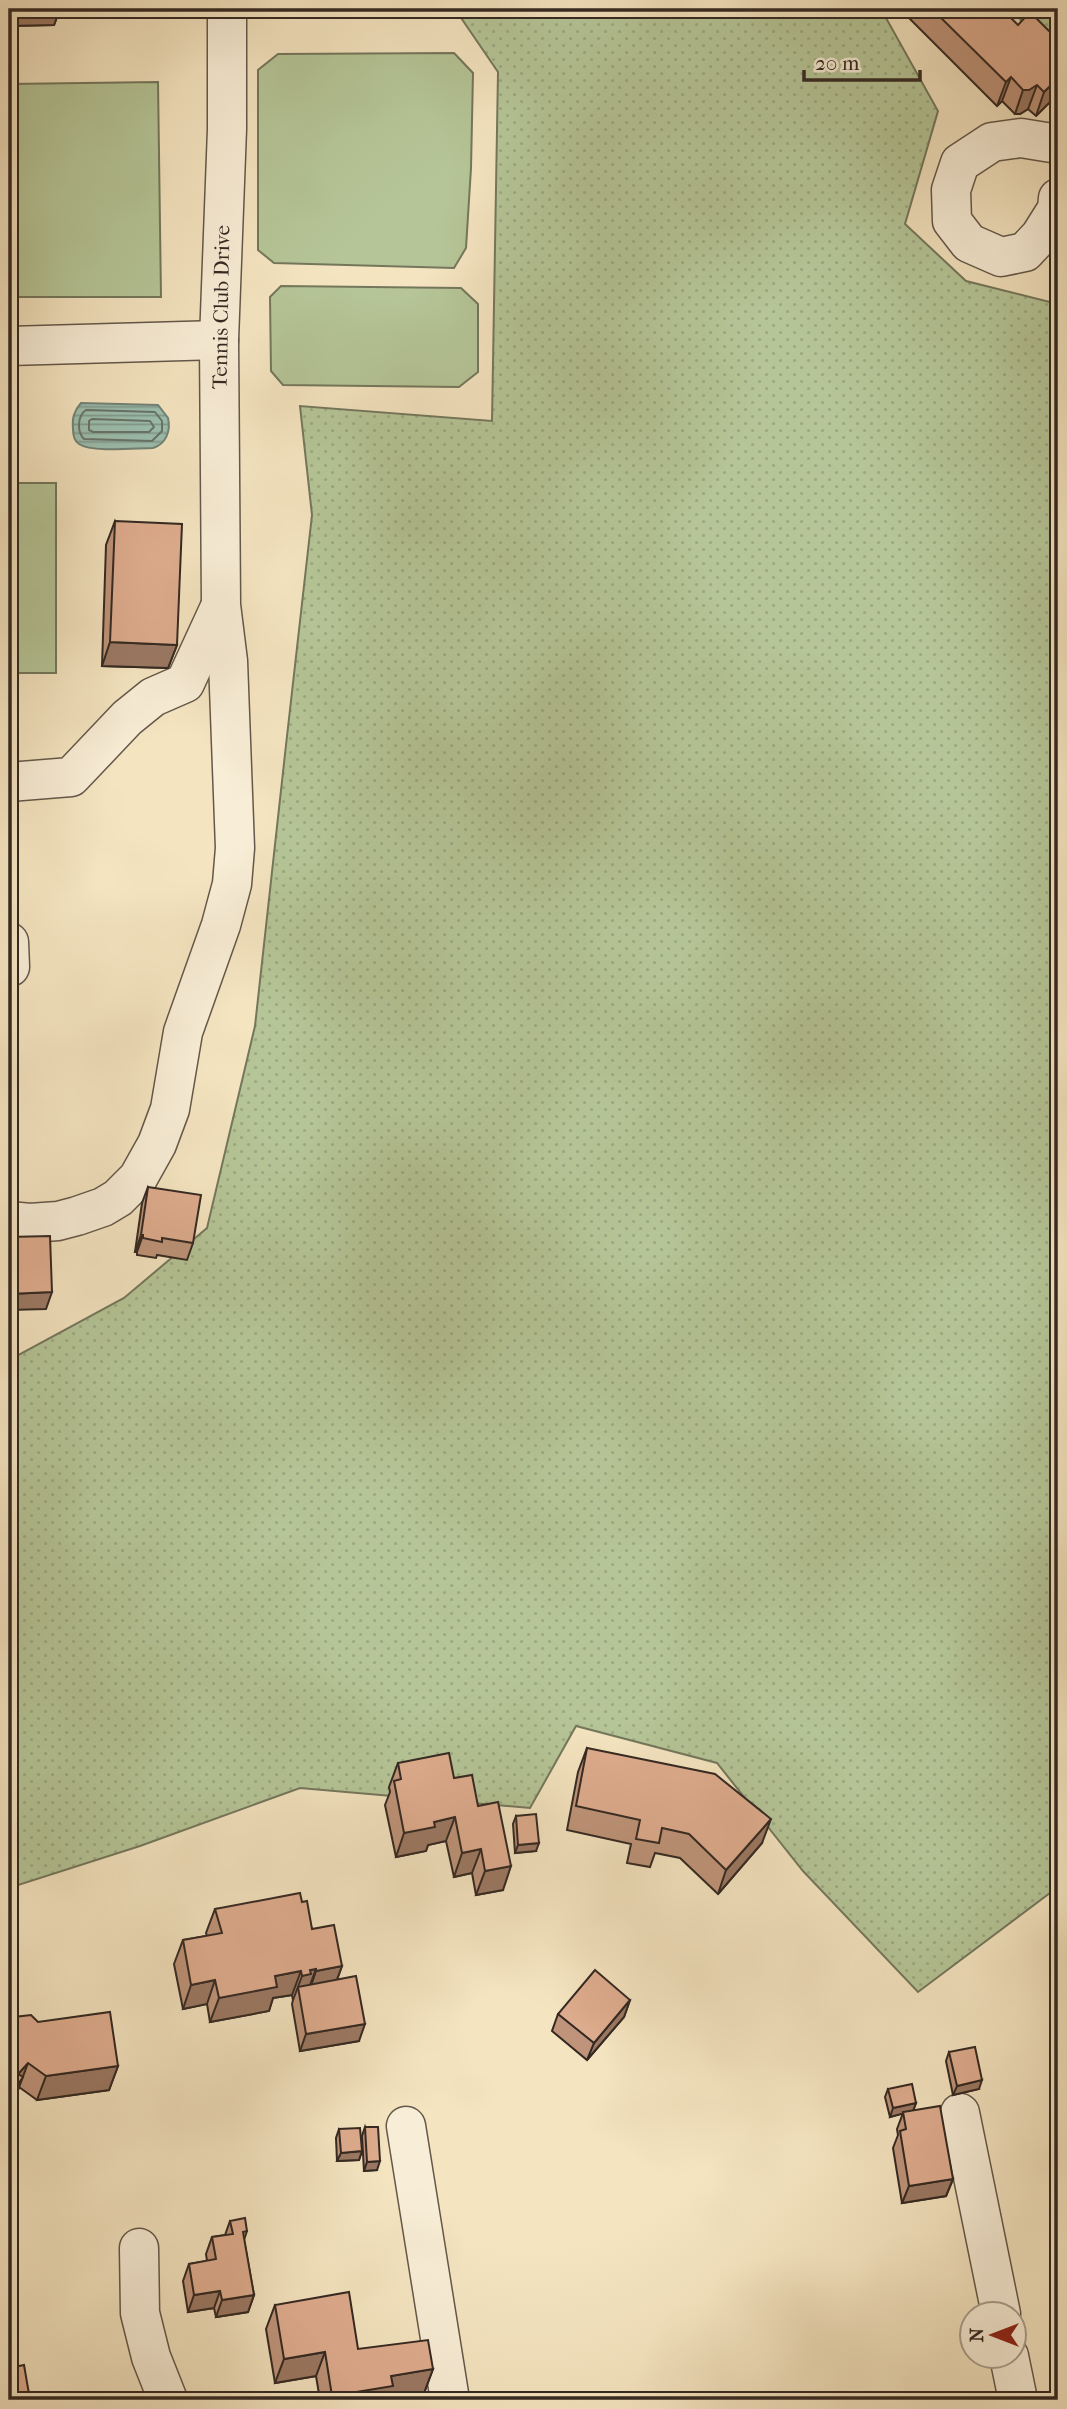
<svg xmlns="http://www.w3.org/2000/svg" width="1067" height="2409" viewBox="0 0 1067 2409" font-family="'IM FELL French Canon',serif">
<defs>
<pattern id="grass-dots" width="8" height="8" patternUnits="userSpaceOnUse" patternTransform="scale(1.75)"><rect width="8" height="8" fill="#b5c597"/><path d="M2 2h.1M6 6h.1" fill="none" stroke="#9ca982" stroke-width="1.8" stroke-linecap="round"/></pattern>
<pattern id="water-rules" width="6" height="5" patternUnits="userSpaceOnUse" patternTransform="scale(1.75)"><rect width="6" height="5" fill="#9cbfaf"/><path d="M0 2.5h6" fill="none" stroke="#809b8e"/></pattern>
</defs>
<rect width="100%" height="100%" fill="#f4e4c0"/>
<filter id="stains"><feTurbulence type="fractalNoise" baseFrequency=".00286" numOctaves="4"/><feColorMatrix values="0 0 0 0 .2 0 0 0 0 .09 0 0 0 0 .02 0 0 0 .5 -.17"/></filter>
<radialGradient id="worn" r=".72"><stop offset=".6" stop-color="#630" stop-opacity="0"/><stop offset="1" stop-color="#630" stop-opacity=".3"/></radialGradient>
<!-- grass -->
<g fill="url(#grass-dots)" stroke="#74775c" stroke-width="2">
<polygon points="455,9 881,9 938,111 905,224 966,281 1058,304 1058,1892 1050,1893 918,1992 803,1871 717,1763 576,1726 530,1808 300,1788 140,1846 9,1888 9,1360 124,1298 207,1228 255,1026 286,745 312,515 300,406 492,421 498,72"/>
<polygon points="1013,9 1058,9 1058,65 1055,70"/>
</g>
<!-- garden -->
<g fill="#b5c597" stroke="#74775c" stroke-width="2">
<polygon points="454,53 473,73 471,168 466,248 454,268 274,263 258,250 258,70 278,54"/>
<polygon points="158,82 161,297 9,297 9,84"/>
<polygon points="281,286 461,288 478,304 478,372 459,387 283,385 271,371 270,297"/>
<rect x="9" y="483" width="47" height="190"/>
</g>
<!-- water -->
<path fill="url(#water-rules)" stroke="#728377" stroke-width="2" d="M81 403 158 405 168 418C171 431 166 444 153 448 137 448 92 453 79 444 74 441 73 435 73 429 72 418 74 411 81 403Z"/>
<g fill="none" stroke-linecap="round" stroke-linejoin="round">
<!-- shore -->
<g stroke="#687468" stroke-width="2">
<path d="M86 410 155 412 162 421V431L152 441 84 439C77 432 77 416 86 410Z"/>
<polygon points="92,419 150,421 154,427 149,432 93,432 89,430 89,421"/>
</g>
<defs>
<g id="minor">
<polyline points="1058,144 1021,138 992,142 960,163 951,190 952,221 969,243 1001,257 1025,252 1040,236 1057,209 1058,198"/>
<polyline points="9,346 219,340"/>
<polyline points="9,782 71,777 127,718 153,697 185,683 220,607"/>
<polyline points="9,942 10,967"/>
<polyline points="9,1221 30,1223 58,1221 77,1216 103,1207 118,1198 138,1178 157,1144 170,1109 183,1032 221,925 232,884 235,848 228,661 221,605 219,340 227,129 227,9"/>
<polyline points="960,2113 1001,2314"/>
<polyline points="406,2126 450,2400"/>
<polyline points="139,2248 140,2313 151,2357 168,2400"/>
<polyline points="1009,2356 1018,2400"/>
</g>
</defs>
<!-- minor casing -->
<use href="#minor" stroke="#64584a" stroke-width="41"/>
<!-- minor -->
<use href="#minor" stroke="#f8edd6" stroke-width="38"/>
</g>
<!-- wall -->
<g fill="#bf947a" stroke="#342922" stroke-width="2">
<polygon points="9,9 60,9 54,25 9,26"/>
<polygon points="900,9 1002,9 1057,95 1036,116 1028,109 1020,114 1015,114 1002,101 997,106"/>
<polygon points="115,521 177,645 168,668 102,666 106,545"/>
<polygon points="148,1187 193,1243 187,1260 157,1255 156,1258 137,1255 137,1252 135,1252 142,1203"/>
<polygon points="587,1748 762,1843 718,1894 680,1858 655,1853 650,1867 627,1863 631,1844 567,1830 578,1772"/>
<polygon points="398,1763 454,1778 478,1806 503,1890 476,1895 472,1873 454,1877 446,1841 428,1845 426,1851 396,1857 385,1805 390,1792 389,1787"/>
<polygon points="516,1816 536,1851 515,1853 513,1824"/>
<polygon points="302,1902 312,1929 342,1966 337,1980 359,2041 300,2051 292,2004 293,2000 292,1995 273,1998 269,2011 210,2022 207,2004 183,2009 174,1964 183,1940 207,1936 206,1933 215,1909"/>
<polygon points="630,2000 624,2017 587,2060 552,2031 558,2014"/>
<polygon points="38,2022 118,2066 109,2090 37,2100 19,2087 14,2101 9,2108 9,2024"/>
<polygon points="949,2052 979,2089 953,2095 946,2061"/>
<polygon points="888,2089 916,2103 913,2111 953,2179 946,2196 902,2203 893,2148 898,2135 897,2129 903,2113 890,2117 885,2097"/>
<polygon points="365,2127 377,2170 364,2171 362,2136"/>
<polygon points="339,2129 362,2151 359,2160 337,2161 336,2138"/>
<polygon points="230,2221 247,2231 244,2240 254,2295 248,2312 216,2317 214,2308 188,2312 183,2281 189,2264 207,2261 206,2254 212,2237 225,2235"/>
<polygon points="275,2305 358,2349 433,2369 424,2393 388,2399 388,2400 320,2400 316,2376 275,2383 266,2329"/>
</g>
<!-- shaded-wall -->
<g fill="#9b7863" stroke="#342922" stroke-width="2">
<polygon points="14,9 60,9 54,25 9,26"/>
<polygon points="1011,77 1002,101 997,106 1006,82"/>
<polygon points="1058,78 1058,91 1057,95 1036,116 1044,92"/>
<polygon points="1037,85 1028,109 1020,114 1015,114 1023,90"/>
<polygon points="110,642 177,645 168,668 102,666"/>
<polygon points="141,1235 143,1235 137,1252 135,1252"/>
<polygon points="52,1292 46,1309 9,1310 9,1294"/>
<polygon points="455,1817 446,1841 428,1845 426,1851 396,1857 404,1833 434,1822"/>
<polygon points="771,1819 762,1843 718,1894 726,1870"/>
<polygon points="539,1843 536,1851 515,1853 518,1845"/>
<polygon points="481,1849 472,1873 454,1877 462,1853"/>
<polygon points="511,1866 503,1890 476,1895 485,1871"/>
<polygon points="342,1966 333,1990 308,1995 316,1971"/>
<polygon points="316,1969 307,1993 298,1987 293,2000 302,1976 310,1970"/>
<polygon points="301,1971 292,1995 273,1998 269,2011 210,2022 219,1998 275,1976"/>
<polygon points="215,1980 207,2004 183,2009 191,1985"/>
<polygon points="630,2000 624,2017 587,2060 594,2043"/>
<polygon points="365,2024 359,2041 300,2051 306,2034"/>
<polygon points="28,2063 14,2101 9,2108 9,2099 18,2074"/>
<polygon points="118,2066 109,2090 37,2100 46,2076"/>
<polygon points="982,2080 979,2089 953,2095 957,2086"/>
<polygon points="916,2103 913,2111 890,2117 893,2108"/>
<polygon points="362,2151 359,2160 337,2161 341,2153"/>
<polygon points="380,2161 377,2170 364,2171 367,2162"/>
<polygon points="953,2179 946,2196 902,2203 909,2186"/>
<polygon points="220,2291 214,2308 188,2312 194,2295"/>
<polygon points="254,2295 248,2312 216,2317 222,2300"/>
<polygon points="325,2352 316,2376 275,2383 284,2359"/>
<polygon points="433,2369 424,2393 388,2399 388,2400 330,2400 332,2396 391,2376"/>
<polygon points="29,2394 27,2400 9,2400 9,2397"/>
</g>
<!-- building -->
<g fill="#deac8e" stroke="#342922" stroke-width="2">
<polygon points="932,9 1002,9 1018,25 1030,12 1058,40 1058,61 1057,62 1058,64 1058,78 1044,92 1037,85 1029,90 1023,90 1011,77 1006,82"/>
<polygon points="115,521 182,524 177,645 110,642"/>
<polygon points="148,1187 201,1195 193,1243 162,1238 162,1242 143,1238 143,1235 141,1235"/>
<polygon points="50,1236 52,1292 9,1294 9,1237"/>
<polygon points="587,1748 715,1774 771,1819 726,1870 689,1834 662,1828 659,1843 636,1839 640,1820 576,1806"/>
<polygon points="449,1753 454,1778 472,1775 478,1806 498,1802 511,1866 485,1871 481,1849 462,1853 455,1817 434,1822 435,1827 404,1833 394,1781 401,1779 398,1763"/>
<polygon points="536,1814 539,1843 518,1845 516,1816"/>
<polygon points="300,1893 302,1902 307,1901 312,1929 334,1925 342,1966 316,1971 316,1969 310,1970 311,1974 302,1976 301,1971 275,1976 277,1987 219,1998 215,1980 191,1985 183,1940 222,1933 215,1909"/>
<polygon points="595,1970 630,2000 594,2043 558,2014"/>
<polygon points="356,1976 365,2024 306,2034 298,1987"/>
<polygon points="110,2012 118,2066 46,2076 28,2063 18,2074 23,2077 11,2094 9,2092 9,2024 14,2017 31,2015 38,2022"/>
<polygon points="975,2047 982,2080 957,2086 949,2052"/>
<polygon points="912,2084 916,2103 893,2108 888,2089"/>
<polygon points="940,2106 953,2179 909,2186 900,2131 906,2129 903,2112"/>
<polygon points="365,2127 378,2127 380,2161 367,2162"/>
<polygon points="360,2128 362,2151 341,2153 339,2129"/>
<polygon points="245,2218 247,2231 243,2232 254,2295 222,2300 220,2291 194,2295 189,2264 216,2259 212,2237 233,2234 230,2221"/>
<polygon points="349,2292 358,2349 428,2340 433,2369 391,2376 393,2386 332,2396 325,2352 284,2359 275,2305"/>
<polygon points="24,2365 29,2394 9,2397 9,2368"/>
</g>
<g text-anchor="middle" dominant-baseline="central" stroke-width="5" stroke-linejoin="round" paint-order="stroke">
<!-- street labels -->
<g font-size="21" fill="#342922" stroke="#f8edd6">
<text transform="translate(221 307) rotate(-89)">Tennis Club Drive</text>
</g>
</g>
<!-- margin -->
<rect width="1067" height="2409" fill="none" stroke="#f4e4c0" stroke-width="35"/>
<rect x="10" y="10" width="1046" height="2388" fill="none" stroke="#342922" stroke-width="3.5"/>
<rect x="18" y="18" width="1032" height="2374" fill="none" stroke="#342922" stroke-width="2"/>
<!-- north arrow -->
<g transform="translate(993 2335) rotate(270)"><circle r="33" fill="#f8edd6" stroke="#aa9f8e" stroke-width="2"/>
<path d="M0-5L12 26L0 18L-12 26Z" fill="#8f2418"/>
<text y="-10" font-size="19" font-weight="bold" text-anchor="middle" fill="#342922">N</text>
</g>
<!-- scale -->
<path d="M804 70v10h116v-10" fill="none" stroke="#342922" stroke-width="3.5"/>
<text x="815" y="70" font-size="21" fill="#342922" stroke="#f8edd6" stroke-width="5" paint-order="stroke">20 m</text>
<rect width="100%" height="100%" filter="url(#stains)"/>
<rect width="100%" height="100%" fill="url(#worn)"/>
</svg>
